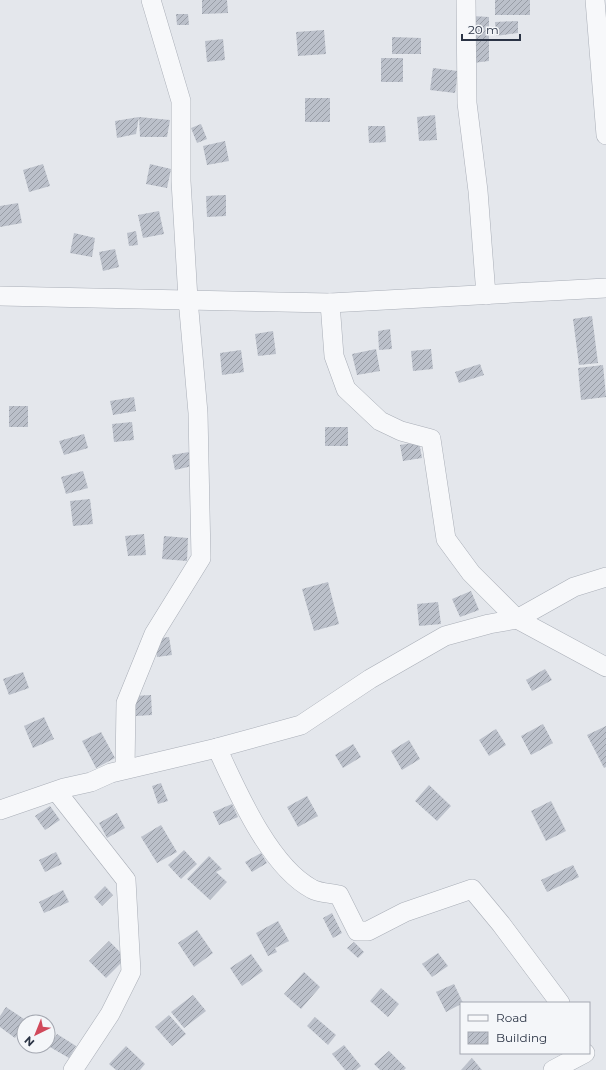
<svg xmlns="http://www.w3.org/2000/svg" width="606" height="1070" viewBox="0 0 606 1070" font-family="Montserrat,sans-serif">
<defs>
<pattern id="building-hatch" width="6" height="6" patternUnits="userSpaceOnUse"><rect width="6" height="6" fill="#bbc0ca"/><path d="M-1 1l2-2M0 6l6-6M5 7l2-2" fill="none" stroke="#989da6"/></pattern>
</defs>
<rect width="100%" height="100%" fill="#e4e7ec"/>
<!-- building -->
<g fill="url(#building-hatch)">
<polygon points="202,0 227,0 228,13 202,14"/>
<rect x="495" y="0" width="35" height="15"/>
<polygon points="176,14 188,14 189,25 177,25"/>
<polygon points="472,16 489,17 489,61 473,63"/>
<polygon points="518,21 518,33 496,36 495,22"/>
<polygon points="324,30 326,54 298,56 296,32"/>
<polygon points="392,37 421,38 421,54 392,54"/>
<polygon points="223,39 225,60 207,62 205,41"/>
<rect x="381" y="58" width="22" height="24"/>
<polygon points="433,68 458,71 455,93 430,90"/>
<rect x="305" y="98" width="25" height="24"/>
<polygon points="435,115 437,140 419,141 417,117"/>
<polygon points="139,117 170,120 167,137 140,137 139,117 136,134 117,138 115,121"/>
<polygon points="201,124 207,139 197,143 191,128"/>
<polygon points="368,126 385,126 386,142 369,143"/>
<polygon points="225,141 229,161 207,165 203,146"/>
<polygon points="43,164 50,186 29,192 23,170"/>
<polygon points="150,164 171,169 167,188 146,184"/>
<polygon points="226,195 226,216 207,217 206,196"/>
<polygon points="18,203 22,223 0,227 0,206"/>
<polygon points="159,211 164,234 143,238 138,215"/>
<polygon points="136,231 138,245 129,246 127,233"/>
<polygon points="74,233 95,238 92,257 70,253"/>
<polygon points="115,249 119,267 103,271 99,252"/>
<polygon points="592,316 598,363 579,365 573,319"/>
<polygon points="390,329 392,349 379,350 378,331"/>
<polygon points="273,331 276,354 258,356 255,334"/>
<polygon points="376,349 380,371 357,375 352,354"/>
<polygon points="431,349 433,369 413,371 411,351"/>
<polygon points="241,350 244,372 222,375 220,353"/>
<polygon points="480,364 484,375 459,383 455,372"/>
<polygon points="603,365 606,397 581,400 578,368"/>
<polygon points="134,397 136,411 113,415 110,401"/>
<rect x="9" y="406" width="19" height="21"/>
<polygon points="132,422 134,440 114,442 112,424"/>
<rect x="325" y="427" width="23" height="19"/>
<polygon points="84,434 88,448 64,455 59,441"/>
<polygon points="419,442 422,458 403,461 400,445"/>
<polygon points="189,452 192,466 175,470 172,455"/>
<polygon points="83,471 88,488 66,494 61,477"/>
<polygon points="90,499 93,524 73,526 70,501"/>
<polygon points="144,534 146,555 128,556 125,536"/>
<polygon points="164,536 188,538 187,561 162,559"/>
<polygon points="328,582 339,624 314,631 302,589"/>
<polygon points="471,591 479,610 460,617 452,599"/>
<polygon points="438,602 441,624 419,626 417,604"/>
<polygon points="169,637 172,655 157,657 155,639"/>
<polygon points="545,669 552,680 532,691 526,680"/>
<polygon points="23,672 29,688 9,695 3,679"/>
<polygon points="151,695 152,715 136,716 134,696"/>
<polygon points="44,717 54,739 33,748 24,726"/>
<polygon points="543,724 553,743 531,755 521,736"/>
<polygon points="606,726 606,767 604,768 587,735"/>
<polygon points="496,729 506,745 489,756 479,740"/>
<polygon points="101,732 115,758 96,768 82,741"/>
<polygon points="409,740 420,759 402,770 391,751"/>
<polygon points="353,744 361,757 343,768 335,755"/>
<polygon points="161,783 168,801 158,804 152,786"/>
<polygon points="429,785 451,806 437,821 415,801"/>
<polygon points="307,796 318,816 298,827 287,807"/>
<polygon points="551,801 566,831 546,841 531,811"/>
<polygon points="232,804 238,817 219,825 213,812"/>
<polygon points="50,806 60,820 45,830 35,816"/>
<polygon points="117,813 125,828 107,838 99,823"/>
<polygon points="161,825 177,852 157,863 141,837"/>
<polygon points="184,850 197,864 181,879 168,865"/>
<polygon points="56,852 62,864 45,872 39,860"/>
<polygon points="261,853 267,863 252,872 245,862"/>
<polygon points="209,856 222,869 216,872 227,882 210,900 187,879"/>
<polygon points="573,865 579,877 547,892 541,880"/>
<polygon points="105,886 113,895 102,906 94,897"/>
<polygon points="63,890 69,902 44,913 39,902"/>
<polygon points="332,913 342,933 333,938 323,918"/>
<polygon points="278,921 289,941 275,948 277,952 268,956 256,933"/>
<polygon points="197,930 213,953 194,967 178,943"/>
<polygon points="109,941 126,958 106,978 89,961"/>
<polygon points="354,942 364,952 358,958 347,948"/>
<polygon points="438,953 448,966 432,977 422,964"/>
<polygon points="251,954 263,971 242,986 230,968"/>
<polygon points="304,972 320,987 301,1009 284,994"/>
<polygon points="454,984 463,1003 446,1012 436,992"/>
<polygon points="381,988 399,1004 388,1017 370,1001"/>
<polygon points="193,995 206,1011 184,1028 171,1012"/>
<polygon points="6,1007 27,1021 24,1022 24,1025 15,1038 0,1027 0,1016"/>
<polygon points="169,1015 186,1034 172,1046 155,1027"/>
<polygon points="315,1017 336,1035 328,1045 307,1026"/>
<polygon points="57,1034 76,1046 69,1058 50,1047"/>
<polygon points="344,1045 361,1066 356,1070 345,1070 332,1054"/>
<polygon points="126,1046 145,1064 140,1070 116,1070 109,1064"/>
<polygon points="389,1051 406,1068 404,1070 380,1070 374,1064"/>
<polygon points="472,1058 482,1070 461,1070"/>
</g>
<g fill="none" stroke-linecap="round" stroke-linejoin="round">
<defs>
<g id="street">
<polyline points="466,0 467,103 478,191 486,295"/>
<polyline points="595,0 606,135"/>
<polyline points="0,296 330,303 606,288"/>
<polyline points="330,303 334,356 346,389 380,421 401,431 431,439 446,539 471,573 517,619 606,667"/>
<path d="M217 748C237 791 269 866 312 889 319 893 331 893 339 895L357 931H368L405 912 472 889 501 924 560 1003"/>
<polyline points="125,769 126,703 154,634 201,558 198,413 188,299 181,181 181,101 151,0"/>
<polyline points="57,792 126,880 131,972 110,1014 73,1070"/>
<polyline points="0,810 64,788 91,782 111,773 217,748 301,725 370,679 445,636 489,624 517,619 574,587 606,577"/>
<polyline points="553,1070 585,1053"/>
</g>
</defs>
<!-- street casing -->
<use href="#street" stroke="#a9aeb7" stroke-width="20"/>
<!-- street -->
<use href="#street" stroke="#f7f8fa" stroke-width="19"/>
</g>
<!-- legend -->
<rect x="460" y="1002" width="130" height="52" fill="#f4f6f9" stroke="#a4a8b1"/>
<rect x="468" y="1015" width="20" height="6" fill="#f7f8fa" stroke="#a4a8b1"/>
<text x="496" y="1022" font-size="12" fill="#2b3445">Road</text>
<rect x="468" y="1032" width="20" height="12" fill="url(#building-hatch)" stroke="#a4a8b1"/>
<text x="496" y="1042" font-size="12" fill="#2b3445">Building</text>
<!-- north arrow -->
<g transform="translate(36 1034) rotate(223)"><circle r="19" fill="#f4f6f9" stroke="#a4a8b1"/>
<path d="M0-3L7 15L0 10L-7 15Z" fill="#d1495b"/>
<text y="-6" font-size="11" font-weight="bold" text-anchor="middle" fill="#2b3445">N</text>
</g>
<!-- scale -->
<path d="M462 34v6h58v-6" fill="none" stroke="#2b3445" stroke-width="2"/>
<text x="468" y="34" font-size="12" fill="#2b3445" stroke="#f4f6f9" stroke-width="3" paint-order="stroke">20 m</text>
</svg>
